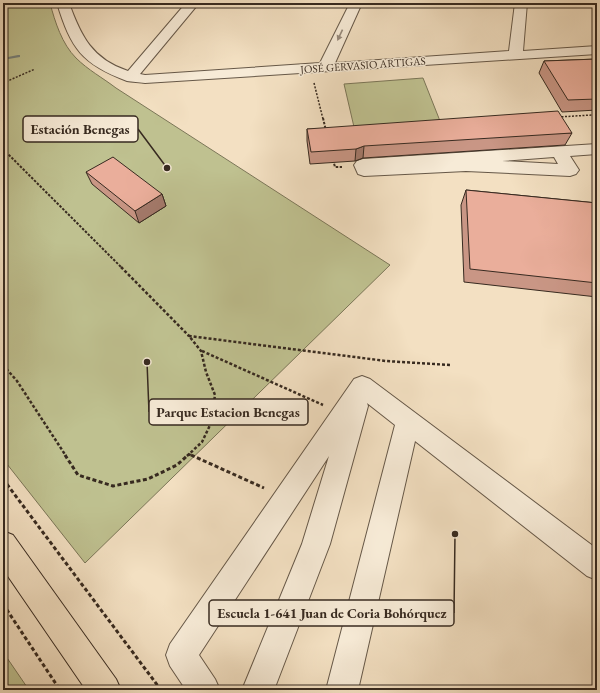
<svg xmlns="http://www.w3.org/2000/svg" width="600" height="693" viewBox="0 0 600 693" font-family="'EB Garamond',serif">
<rect width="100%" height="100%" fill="#f3e0c2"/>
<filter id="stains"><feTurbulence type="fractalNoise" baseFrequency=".005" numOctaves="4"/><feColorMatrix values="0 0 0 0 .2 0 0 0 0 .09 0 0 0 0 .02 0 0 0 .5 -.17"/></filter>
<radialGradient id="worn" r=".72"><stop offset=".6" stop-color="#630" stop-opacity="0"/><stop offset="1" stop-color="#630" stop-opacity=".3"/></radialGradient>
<!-- green -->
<g fill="#bfc190" stroke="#7b7658">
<path d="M3 3H50C55 22 62 44 76 58 88 70 103 78 116 88L390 265 85 563 3 459Z"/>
<polygon points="423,78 440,121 354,127 344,84"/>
<polygon points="3,652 29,690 3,690"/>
</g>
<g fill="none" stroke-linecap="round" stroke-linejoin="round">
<!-- stream -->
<polygon fill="#75817d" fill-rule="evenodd" points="18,55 20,55 20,57 3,60 3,58"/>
<defs>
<g id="minor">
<path d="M57 3H69C81 36 92 59 128 71L186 3H199L140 74 145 75 320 63 350 3H362L335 63 509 51 515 3H527L523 51 597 46V54L145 83C139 82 132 82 127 81 82 64 71 49 57 3Z"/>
<path d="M597 144V154L570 156 579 170 576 174 570 176 466 171 364 176 358 174 354 165 357 161 363 159ZM554 157 558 164 502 161Z"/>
<polygon points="362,376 370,379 597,549 597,580 587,576 415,441 358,690 326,690 395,425 367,403 368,406 330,544 274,690 242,690 302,544 329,456 199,655 215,679 220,690 186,690 170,666 166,655 170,644 354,379"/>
</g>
<polygon id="major" points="3,531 13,535 116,679 121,690 86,690 3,569"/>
</defs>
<!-- minor casing -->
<use href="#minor" stroke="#665848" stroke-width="2"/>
<!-- major casing -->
<use href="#major" stroke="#372a20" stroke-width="2"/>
<!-- path-far3 -->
<g stroke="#372a20" stroke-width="1.5" stroke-dasharray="2 1.5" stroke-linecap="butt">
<polyline points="3,83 35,69"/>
<polyline points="314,83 323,119"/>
<polyline points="558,117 592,115"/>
</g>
<!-- path-far2 -->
<g stroke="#372a20" stroke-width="2" stroke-dasharray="2.5 1.5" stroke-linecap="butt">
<polyline points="323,118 326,131"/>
<polyline points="3,149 122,268"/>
<polyline points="333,160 335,167 342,167"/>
</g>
<!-- path-far1 -->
<g stroke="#372a20" stroke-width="2.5" stroke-dasharray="3 2" stroke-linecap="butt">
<polyline points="121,267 189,336"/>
<polyline points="202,351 323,405"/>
<polyline points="3,365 17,381 66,456"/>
<polyline points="188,454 193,456"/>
<polyline points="187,456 202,442 211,423 215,395 206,372 201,351 189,336 386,361 450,365"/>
</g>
<!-- path -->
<g stroke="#372a20" stroke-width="3" stroke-dasharray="4 2.5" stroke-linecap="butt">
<polyline points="65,455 78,475 113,486 148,479 177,465 188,455"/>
<polyline points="191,455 264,488"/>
<polyline points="3,479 161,690"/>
<polyline points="3,604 60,690"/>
</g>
<!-- minor -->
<use href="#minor" fill="#f7ebd7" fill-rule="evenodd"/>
<!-- major -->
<use href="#major" fill="#f3e0c2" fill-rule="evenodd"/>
</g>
<!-- wall -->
<g fill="#c99685" stroke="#372a20">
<polygon points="597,59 597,110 562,112 539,73 544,61"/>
<polygon points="307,129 572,133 565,145 363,158 355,161 310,164 307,141"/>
<polygon points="86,172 162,194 166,206 139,223 92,184"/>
<polygon points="466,190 597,203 597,297 464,282 461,205"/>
</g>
<!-- shaded-wall -->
<g fill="#a47a6c" stroke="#372a20">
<polygon points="364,146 363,158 355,161 356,149"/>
<polygon points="162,194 166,206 139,223 135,211"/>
</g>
<!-- building -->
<g fill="#eaae9b" stroke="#372a20">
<polygon points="597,59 597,99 568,100 544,61"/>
<polygon points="558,111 572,133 364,146 356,149 311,152 307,129"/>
<polygon points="113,157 162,194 135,211 86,172"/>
<polygon points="466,190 597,203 597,283 470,269"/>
</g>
<!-- one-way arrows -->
<defs><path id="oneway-solid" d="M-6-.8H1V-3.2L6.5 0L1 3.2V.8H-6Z"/></defs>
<use fill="#978a7c" href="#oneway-solid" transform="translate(340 35) rotate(115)"/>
<g text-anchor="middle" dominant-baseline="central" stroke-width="3" stroke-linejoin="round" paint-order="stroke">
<!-- far-street labels -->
<g font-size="11" fill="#372a20" stroke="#f7ebd7">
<text transform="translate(363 65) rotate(-4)">JOSÉ GERVASIO ARTIGAS</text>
</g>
</g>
<!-- callouts -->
<path fill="none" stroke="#372a20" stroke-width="1.5" d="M167 168L138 129M147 362L149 412M455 534L454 613"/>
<g fill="#372a20" stroke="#f7ebd7" stroke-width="1.5">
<circle cx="167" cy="168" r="4"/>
<circle cx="147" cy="362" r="4"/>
<circle cx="455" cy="534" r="4"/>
</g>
<g fill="#f7ebd7" stroke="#372a20" stroke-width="1.5">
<rect x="23" y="116" width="115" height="26" rx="4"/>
<rect x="149" y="399" width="159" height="26" rx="4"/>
<rect x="209" y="600" width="245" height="26" rx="4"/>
</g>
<g font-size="14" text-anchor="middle" font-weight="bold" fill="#372a20">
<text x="80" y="134">Estación Benegas</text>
<text x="228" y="417">Parque Estacion Benegas</text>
<text x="332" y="618">Escuela 1-641 Juan de Coria Bohórquez</text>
</g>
<!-- margin -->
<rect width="600" height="693" fill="none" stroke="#f3e0c2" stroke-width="16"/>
<rect x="4" y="4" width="592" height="685" fill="none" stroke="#372a20" stroke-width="2"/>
<rect x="8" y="8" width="584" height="677" fill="none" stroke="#372a20"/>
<rect width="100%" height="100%" filter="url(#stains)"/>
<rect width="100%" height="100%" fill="url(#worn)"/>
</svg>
